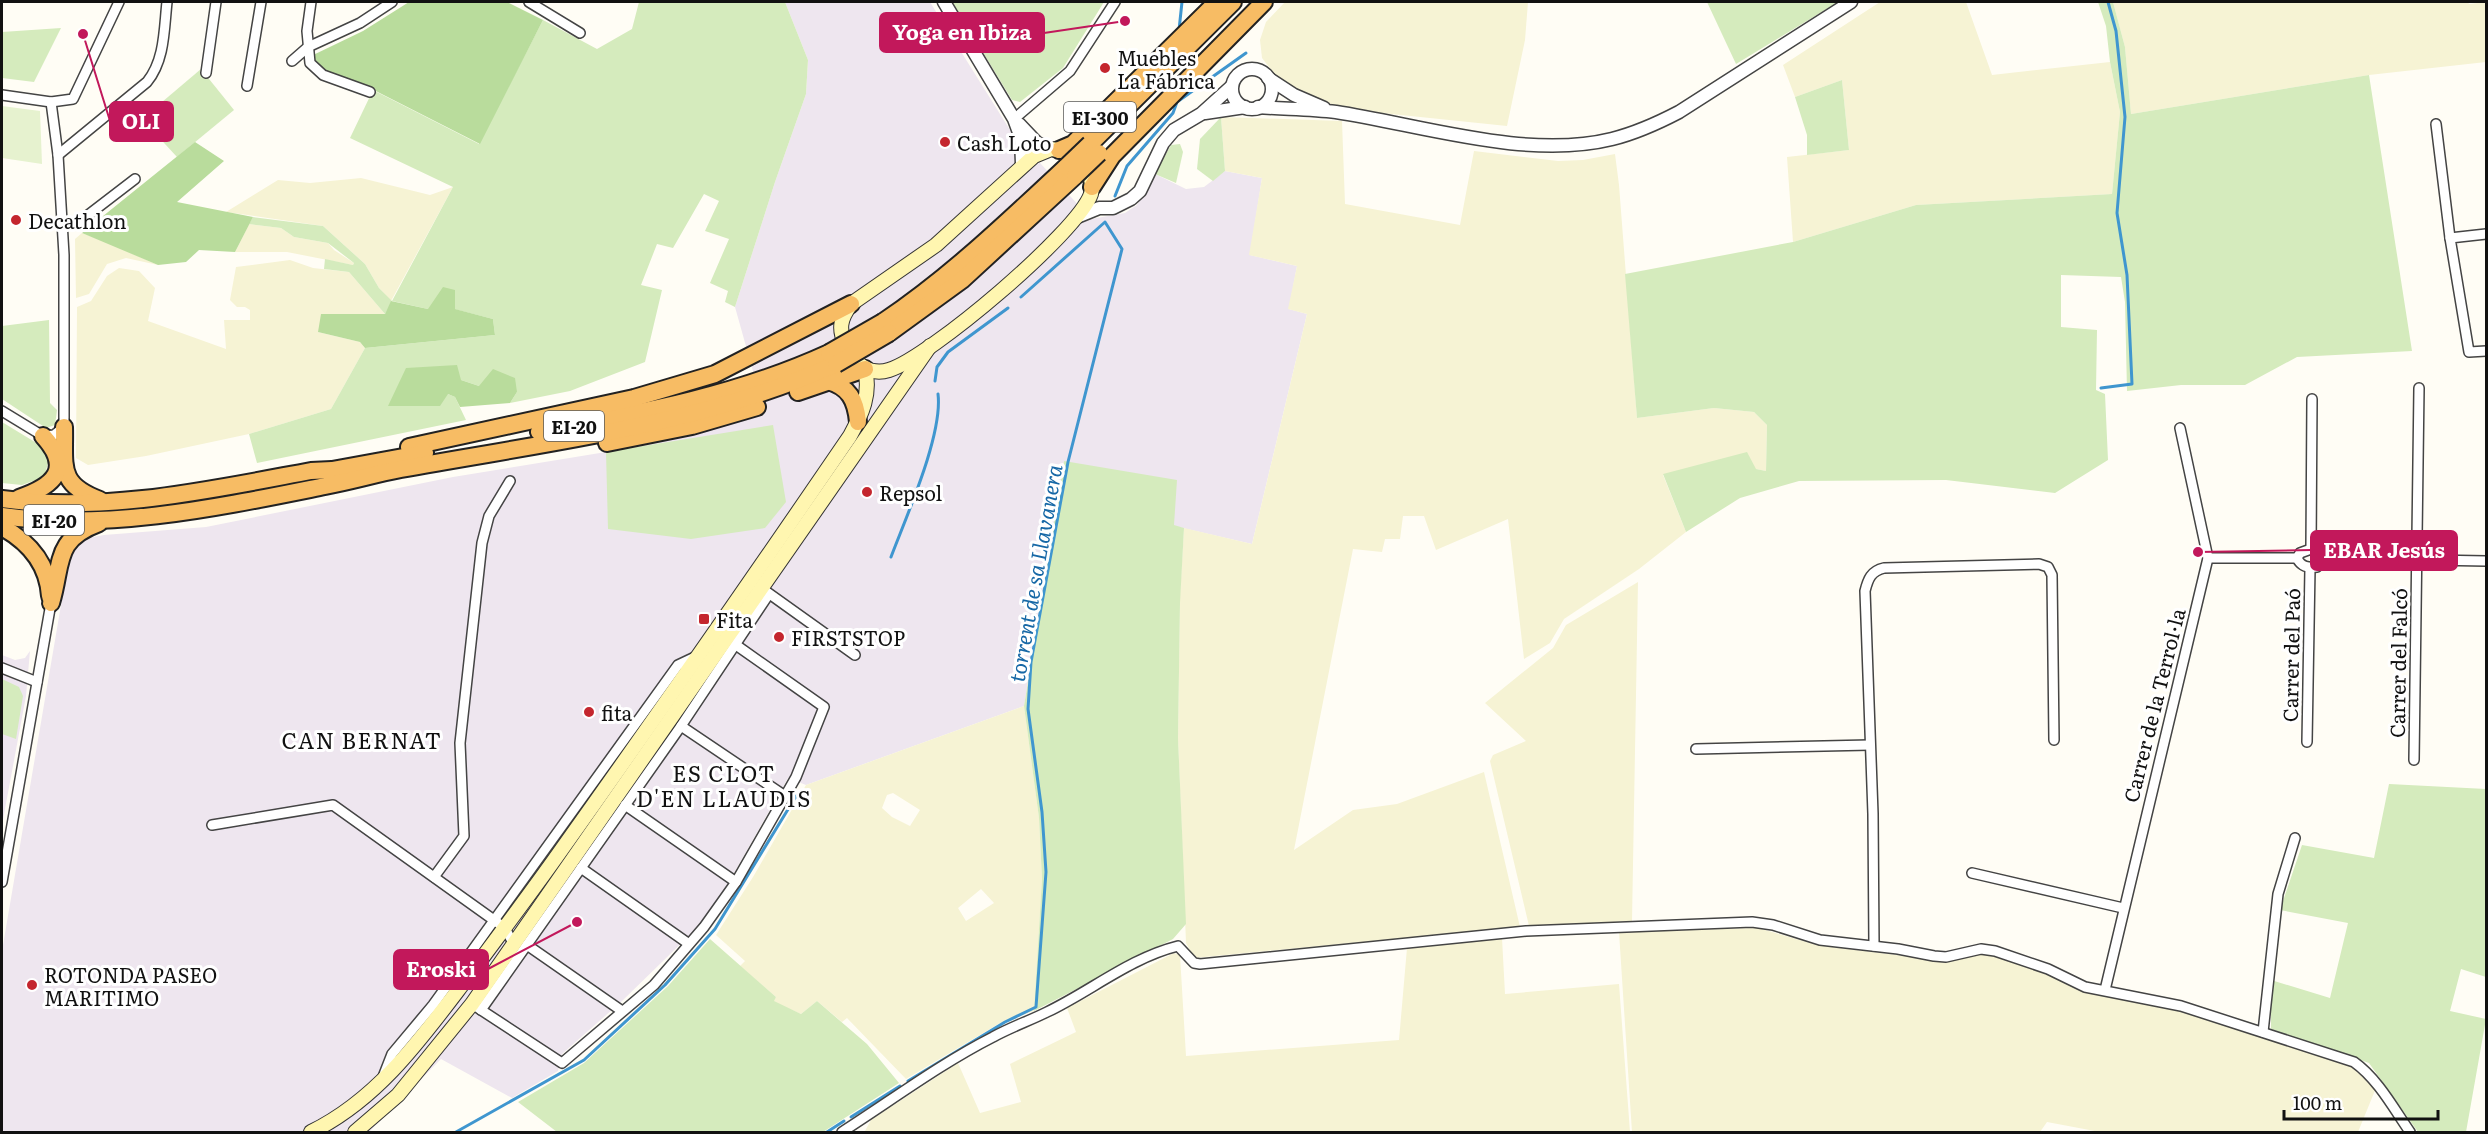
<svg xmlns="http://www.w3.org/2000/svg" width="2488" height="1134" viewBox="0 0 2488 1134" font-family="Literata,serif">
<rect width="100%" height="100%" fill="#fffdf5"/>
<!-- industrial -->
<g fill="#eee6ef">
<polygon points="785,2 930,2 1010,130 1091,219 1125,213 1137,205 1155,174 1186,189 1204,187 1225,171 1262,178 1250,255 1297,266 1289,309 1307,314 1252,544 1174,526 1064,461 1024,706 806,785 788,778 729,882 702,923 622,1001 562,1054 558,1071 512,1098 441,1059 369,1132 2,1132 2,951 68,564 71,552 77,543 88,538 104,535 206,527 453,477 606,452 687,436 765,414 735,307 775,182 806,94 808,60"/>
<polygon points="30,651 26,696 2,825 2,655 15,660 25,658"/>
</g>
<!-- farmland -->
<g fill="#f6f3d4" fill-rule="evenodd">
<polygon points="1285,2 1528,2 1525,40 1507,126 1343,109 1297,89 1277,77 1262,58 1260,40 1266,22"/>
<polygon points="1880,2 1966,2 1992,75 2110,62 2120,112 2112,194 1916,205 1793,242 1787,157 1849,150 1842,80 1795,97 1783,65"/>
<polygon points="2113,2 2468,2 2469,4 2486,2 2486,62 2369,75 2131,114 2125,47"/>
<polygon points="1221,117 1342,121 1345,204 1460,225 1474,151 1558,161 1583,160 1615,154 1619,185 1637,418 1714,408 1754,412 1767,425 1766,471 1756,469 1663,475 1686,532 1639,569 1564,619 1550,643 1524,659 1508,519 1436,550 1424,516 1403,516 1400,539 1385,539 1382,552 1353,549 1294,850 1353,810 1397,804 1484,772 1520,927 1194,958 1186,943 1178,738 1180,595 1184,528 1252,544 1307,314 1288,309 1297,266 1249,255 1262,178 1225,171"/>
<polygon points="361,178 430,195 453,187 391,301 379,288 365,264 323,226 226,212 278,180 310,183"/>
<polygon points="249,224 281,228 294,237 328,243 334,250 354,263 353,265 287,252 235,252"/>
<polygon points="82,233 106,242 158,265 126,258 107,264 89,294 76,298 75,239"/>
<polygon points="290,260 313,268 349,272 385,314 318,332 360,342 365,348 331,409 249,434 146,456 88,465 76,458 77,307 91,301 107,276 119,268 139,271 155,288 148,321 226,349 224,320 250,320 250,310 245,307 237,307 230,300 236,267"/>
<polygon points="1638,582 1632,921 1529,926 1490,761 1493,755 1526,741 1485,703 1553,648 1566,625"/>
<path d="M1024 706 1039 818 1042 879 1034 1011 1000 1023 906 1079 847 1018 842 1022 817 1001 801 1014 778 1004 773 1001 776 997 740 966 745 961 716 935 753 877 806 785ZM893 793 920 810 910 826 892 817 882 808 887 795ZM981 889 994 903 966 921 958 908Z"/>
<polygon points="1758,928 1817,945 1944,961 1985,953 2045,973 2086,992 2165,1006 2349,1065 2376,1088 2358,1132 2100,1132 2047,1122 2040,1132 1632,1132 1619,932"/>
<polygon points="1502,938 1505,994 1619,984 1630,1132 865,1131 871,1120 958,1063 980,1113 1021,1102 1010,1064 1076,1032 1067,1008 1174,953 1180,955 1186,1056 1399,1040 1407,948"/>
</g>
<!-- green -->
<g fill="#d5ebbd">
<polygon points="639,2 785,2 808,60 806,94 775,182 735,307 725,302 728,291 710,283 729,239 705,231 719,201 704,194 673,248 657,244 641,285 662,290 645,362 570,391 510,403 517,392 479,386 461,380 448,394 455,397 466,420 257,463 249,434 331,409 365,348 495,335 493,319 454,309 428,309 392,301 385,314 349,272 324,269 325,259 353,265 354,263 328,243 294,237 281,228 249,224 253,217 323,226 365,264 379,288 392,301 453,187 350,138 373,90 479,144 543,20 597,49 632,29"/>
<polygon points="952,2 1104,2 1063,68 1020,102 1012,100"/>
<polygon points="1707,2 1838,2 1736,64"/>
<polygon points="2098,2 2113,2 2125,47 2131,114 2369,75 2412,351 2297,357 2245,385 2181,385 2127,391 2125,302 2121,277 2061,275 2061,327 2097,330 2096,390 2105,394 2108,460 2055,493 1946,480 1799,481 1740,498 1686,532 1663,474 1747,452 1756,469 1766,471 1767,425 1754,412 1714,408 1637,418 1625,274 1793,242 1916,205 2112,194 2120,112 2110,62 2106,26"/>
<polygon points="61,28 34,82 2,78 2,32"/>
<polygon points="201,69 234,110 177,157 142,119"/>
<polygon points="1842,80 1849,150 1807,155 1807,135 1795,97"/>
<polygon points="1221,117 1225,171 1213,181 1197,169 1200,139"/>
<polygon points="1180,144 1183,152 1176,183 1155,174 1171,145"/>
<polygon points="49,320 50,403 57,410 55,425 46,428 2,399 2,326"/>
<polygon points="2,422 43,447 49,460 44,477 22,485 2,483"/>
<polygon points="773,425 786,502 765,528 691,539 608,529 606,452"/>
<polygon points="1064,461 1177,480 1174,525 1184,528 1180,603 1178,738 1186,924 1173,939 1034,1011 1042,879 1039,818 1024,706"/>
<polygon points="2,679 19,687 23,696 16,739 2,734"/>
<polygon points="2389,784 2486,789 2486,977 2461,969 2450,1011 2486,1019 2466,1132 2418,1132 2369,1063 2271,1029 2271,980 2330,998 2348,923 2280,910 2302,845 2374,858"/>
<polygon points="710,939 776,997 774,1001 801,1014 817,1001 867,1044 899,1083 823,1132 557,1132 518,1102 584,1063 668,986"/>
</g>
<!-- forest -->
<g fill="#b9dc9c">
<polygon points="409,2 507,2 543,20 480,144 364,85 322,73 309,57 363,31"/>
<polygon points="195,142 224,161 177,202 253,217 235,252 199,250 186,262 158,265 82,233"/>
<polygon points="443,287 455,290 455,309 493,319 495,335 365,348 360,342 318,332 321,314 385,314 391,301 428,309"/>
<polygon points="457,365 461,380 479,386 493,369 515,378 517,392 510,403 460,407 455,397 448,394 440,406 388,406 406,368"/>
</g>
<!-- pitch -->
<polygon fill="#e6f2cf" points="2,106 40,111 42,164 2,158"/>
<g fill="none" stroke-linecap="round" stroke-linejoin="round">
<!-- stream -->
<g stroke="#3f96cf" stroke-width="3">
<polyline points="1179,30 1182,2"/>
<polyline points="1115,196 1127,166 1173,113 1177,102 1246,53"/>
<polyline points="935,381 937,367 948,352 1008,308"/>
<polyline points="2101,388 2132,384 2127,275 2117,213 2125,117 2116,31 2108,2"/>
<path d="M891 557C906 517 943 435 938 394"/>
<polyline points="908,1081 1005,1022 1036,1007 1046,872 1042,812 1028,709 1031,662 1068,462 1122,249 1105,222 1021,297"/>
<polyline points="851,1117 900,1086"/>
<polyline points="456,1132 584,1060 665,985 715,929 798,793"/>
<polyline points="827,1132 844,1121"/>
</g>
<defs>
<g id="minor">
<polyline points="311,2 307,31 310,63 323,75 370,92"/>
<polyline points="529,2 580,33"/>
<polyline points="292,61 308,47 360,23 392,2"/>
<polyline points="206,73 216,2"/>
<polyline points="247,86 261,2"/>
<polyline points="2,95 51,102 73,99 119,2"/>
<polyline points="1014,119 1070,71 1115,2"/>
<polyline points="2436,124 2450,238"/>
<path d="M58 155 147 82C165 60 164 29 167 2"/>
<polyline points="63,223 79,222 135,179"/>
<polyline points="2486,234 2450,238 2469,352 2486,351"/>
<polyline points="2,411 43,436 54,435 64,427 64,255 58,155 51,102"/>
<polyline points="2311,549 2312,399"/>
<path d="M2311 549 2317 551 2324 558 2317 567C2308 568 2301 567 2297 558L2300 553Z"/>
<polyline points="2208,558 2297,558"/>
<polyline points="2324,558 2486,561"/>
<polyline points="764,590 855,655"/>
<polyline points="2,668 37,682"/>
<polyline points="681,726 785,796"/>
<polyline points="2307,742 2310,568"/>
<polyline points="1696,749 1870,745"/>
<polyline points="2414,760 2419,388"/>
<polyline points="625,805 736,882"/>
<polyline points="212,825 333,805 505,928 514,945"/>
<polyline points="581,868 689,944"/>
<polyline points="1972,873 2123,908"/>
<polyline points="434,877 464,836 460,743 482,543 489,516 510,481"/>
<polyline points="2,882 51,603"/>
<polyline points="527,945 622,1011"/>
<path d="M1874 946 1873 814 1865 591C1868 579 1871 571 1884 568L2039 564 2048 567 2052 575 2054 740"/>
<polyline points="2105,990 2208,558 2180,428"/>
<polyline points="472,1004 562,1063 654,985 704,927 736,882 796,777 824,707 736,645"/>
<polyline points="481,1010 681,726 769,594"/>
<polyline points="2263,1032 2278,894 2295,838"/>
<polyline points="383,1077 392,1054 433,1005 678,665 697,656"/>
<path d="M842 1132C892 1100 940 1064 993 1037 1011 1027 1029 1021 1047 1012 1091 991 1130 958 1178 946L1194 963 1200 964 1526 931 1752 922 1773 925 1820 940 1898 949 1934 956 1946 957 1981 949 1995 951 2048 969 2085 987 2181 1006 2354 1062C2378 1079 2394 1109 2410 1132"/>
</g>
<g id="tertiary">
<polyline points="944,2 1014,119 1021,138 1022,164"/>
<circle cx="1252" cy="89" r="20"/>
<polyline points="1268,78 1294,95 1324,108"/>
<path d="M1258 107C1284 109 1310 109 1336 112 1421 125 1527 160 1612 139 1636 133 1658 123 1679 112L1851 2"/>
<polyline points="1205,113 1245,107"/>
<polyline points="1019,124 1037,143 1051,149"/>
<polyline points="1077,217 1099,208 1113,208 1131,199 1140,191 1163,143 1174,130 1201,114 1232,86"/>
</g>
<g id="secondary">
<path d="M1051 149C1064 150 1075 154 1083 164 1090 173 1094 183 1091 194 1078 232 929 358 889 370 870 376 854 364 846 346 838 329 840 319 851 304L936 245 1034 156Z"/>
<path d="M311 1132C379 1099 423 1036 468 977 499 935 531 893 562 849 659 713 755 575 850 436 862 414 871 394 865 369"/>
<polyline points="355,1132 398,1095 472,1004 930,346"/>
</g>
<g id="trunk">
<polyline points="1090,144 1233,2"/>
<polyline points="1059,150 1073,144 1217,2"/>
<polyline points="1092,187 1112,156 1264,2"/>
<path d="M883 322C950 277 1007 222 1066 167"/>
<polyline points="889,333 962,280 1075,176"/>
<path d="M828 381C849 387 856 400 858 422"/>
<polyline points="798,392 865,369"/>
<path d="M64 427C65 466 57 484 100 500"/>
<path d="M539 432C640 413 735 396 829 353"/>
<polyline points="607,443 692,426 757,407"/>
<polyline points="409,447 634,398 715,374 851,304"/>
<path d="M19 498C54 486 73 469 43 436"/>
<path d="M2 499C105 513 209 490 311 471L332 470 425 453"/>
<path d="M2 516C109 531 220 507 325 486 351 481 375 474 401 469 547 442 699 426 836 364"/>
<path d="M2 527C29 542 48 564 50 596"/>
<path d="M51 603C63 563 53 540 99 523"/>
</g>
</defs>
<!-- minor casing -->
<use href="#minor" stroke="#444" stroke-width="12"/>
<!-- tertiary casing -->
<use href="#tertiary" stroke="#444" stroke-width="15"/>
<!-- secondary casing -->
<use href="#secondary" stroke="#333" stroke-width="16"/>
<!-- trunk casing -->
<use href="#trunk" stroke="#222" stroke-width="20"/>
<!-- minor -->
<use href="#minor" stroke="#fff" stroke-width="9"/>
<!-- tertiary -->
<use href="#tertiary" stroke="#fff" stroke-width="12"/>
<!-- secondary -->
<use href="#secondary" stroke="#fff6b0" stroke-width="14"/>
<!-- trunk -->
<use href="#trunk" stroke="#f7bc64" stroke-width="16"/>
<defs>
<g id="trunk-bridge">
<polyline points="1066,167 1090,144"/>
<polyline points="1075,176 1099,153"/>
<polyline points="829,353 883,322"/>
<polyline points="836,364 889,333"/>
</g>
</defs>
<!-- trunk-bridge casing -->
<use href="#trunk-bridge" stroke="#222" stroke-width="20" stroke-linecap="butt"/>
<!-- trunk-bridge -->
<use href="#trunk-bridge" stroke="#f7bc64" stroke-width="16"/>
</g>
<!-- markers -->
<g fill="#c4262e" stroke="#fff" stroke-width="2">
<circle cx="1105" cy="68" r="6"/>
<circle cx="945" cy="142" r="6"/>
<circle cx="16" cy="220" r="6"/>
<circle cx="867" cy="492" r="6"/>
<rect x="698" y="613" width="12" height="12" rx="3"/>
<circle cx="779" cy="637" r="6"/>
<circle cx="589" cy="712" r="6"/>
<circle cx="32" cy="985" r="6"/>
</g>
<g text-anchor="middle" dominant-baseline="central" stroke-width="6" stroke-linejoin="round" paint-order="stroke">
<!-- shield labels -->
<g fill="#fff" stroke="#585858" stroke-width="1.5">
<rect x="1064" y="102" width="72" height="30" rx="4.5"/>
<rect x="544" y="411" width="60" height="30" rx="4.5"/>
<rect x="24" y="505" width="60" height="30" rx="4.5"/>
</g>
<g font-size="18" font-weight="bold" fill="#111">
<text x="1100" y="117">EI-300</text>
<text x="574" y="426">EI-20</text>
<text x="54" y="520">EI-20</text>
</g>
<!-- poi labels -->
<g font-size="20" fill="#111" stroke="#fff" text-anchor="start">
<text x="1117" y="57">Muebles<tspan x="1117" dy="23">La Fábrica</tspan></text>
<text x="957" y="142">Cash Loto</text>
<text x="28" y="220">Decathlon</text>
<text x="879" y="492">Repsol</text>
<text x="716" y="619">Fita</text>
<text x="791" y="637">FIRSTSTOP</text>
<text x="601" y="712">fita</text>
<text x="44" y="974">ROTONDA PASEO<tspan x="44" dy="23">MARITIMO</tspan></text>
</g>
<!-- street labels -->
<g font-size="20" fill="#111" stroke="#fff">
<text transform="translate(2290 655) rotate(-89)">Carrer del Paó</text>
<text transform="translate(2397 663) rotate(-89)">Carrer del Falcó</text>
<text transform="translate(2153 705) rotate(-76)">Carrer de la Terrol·la</text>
</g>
<!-- water labels -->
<g font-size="21" font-style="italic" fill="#1768a6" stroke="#fff">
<text transform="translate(1034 573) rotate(-80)">torrent de sa Llavanera</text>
</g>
<!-- quarter labels -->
<g font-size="22" letter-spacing="1.5" fill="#111" stroke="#fff">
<text x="362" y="739">CAN BERNAT</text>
<text x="724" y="772">ES CLOT<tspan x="724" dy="25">D'EN LLAUDIS</tspan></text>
</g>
</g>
<!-- callouts -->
<path fill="none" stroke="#c2185b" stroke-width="2" d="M1125 21L1044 33M83 34L110 121M2198 552L2311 550M577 922L488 969"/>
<g fill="#c2185b" stroke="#fff" stroke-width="2">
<circle cx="1125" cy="21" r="6"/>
<circle cx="83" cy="34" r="6"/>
<circle cx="2198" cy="552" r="6"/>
<circle cx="577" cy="922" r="6"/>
</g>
<g fill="#c2185b" stroke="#c2185b" stroke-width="2">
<rect x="880" y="13" width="164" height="39" rx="6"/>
<rect x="110" y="102" width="63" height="39" rx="6"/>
<rect x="2311" y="531" width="146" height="39" rx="6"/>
<rect x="394" y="950" width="94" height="39" rx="6"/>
</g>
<g font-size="21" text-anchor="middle" font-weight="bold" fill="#fff">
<text x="962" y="40">Yoga en Ibiza</text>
<text x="141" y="129">OLI</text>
<text x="2384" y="558">EBAR Jesús</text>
<text x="441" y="977">Eroski</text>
</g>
<!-- border -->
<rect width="2488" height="1134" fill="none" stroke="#111111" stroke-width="6"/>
<!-- scale -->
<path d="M2284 1110v9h154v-9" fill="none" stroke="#111111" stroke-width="3"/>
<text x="2293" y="1110" font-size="18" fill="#111111" stroke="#ffffff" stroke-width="4.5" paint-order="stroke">100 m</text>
</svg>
